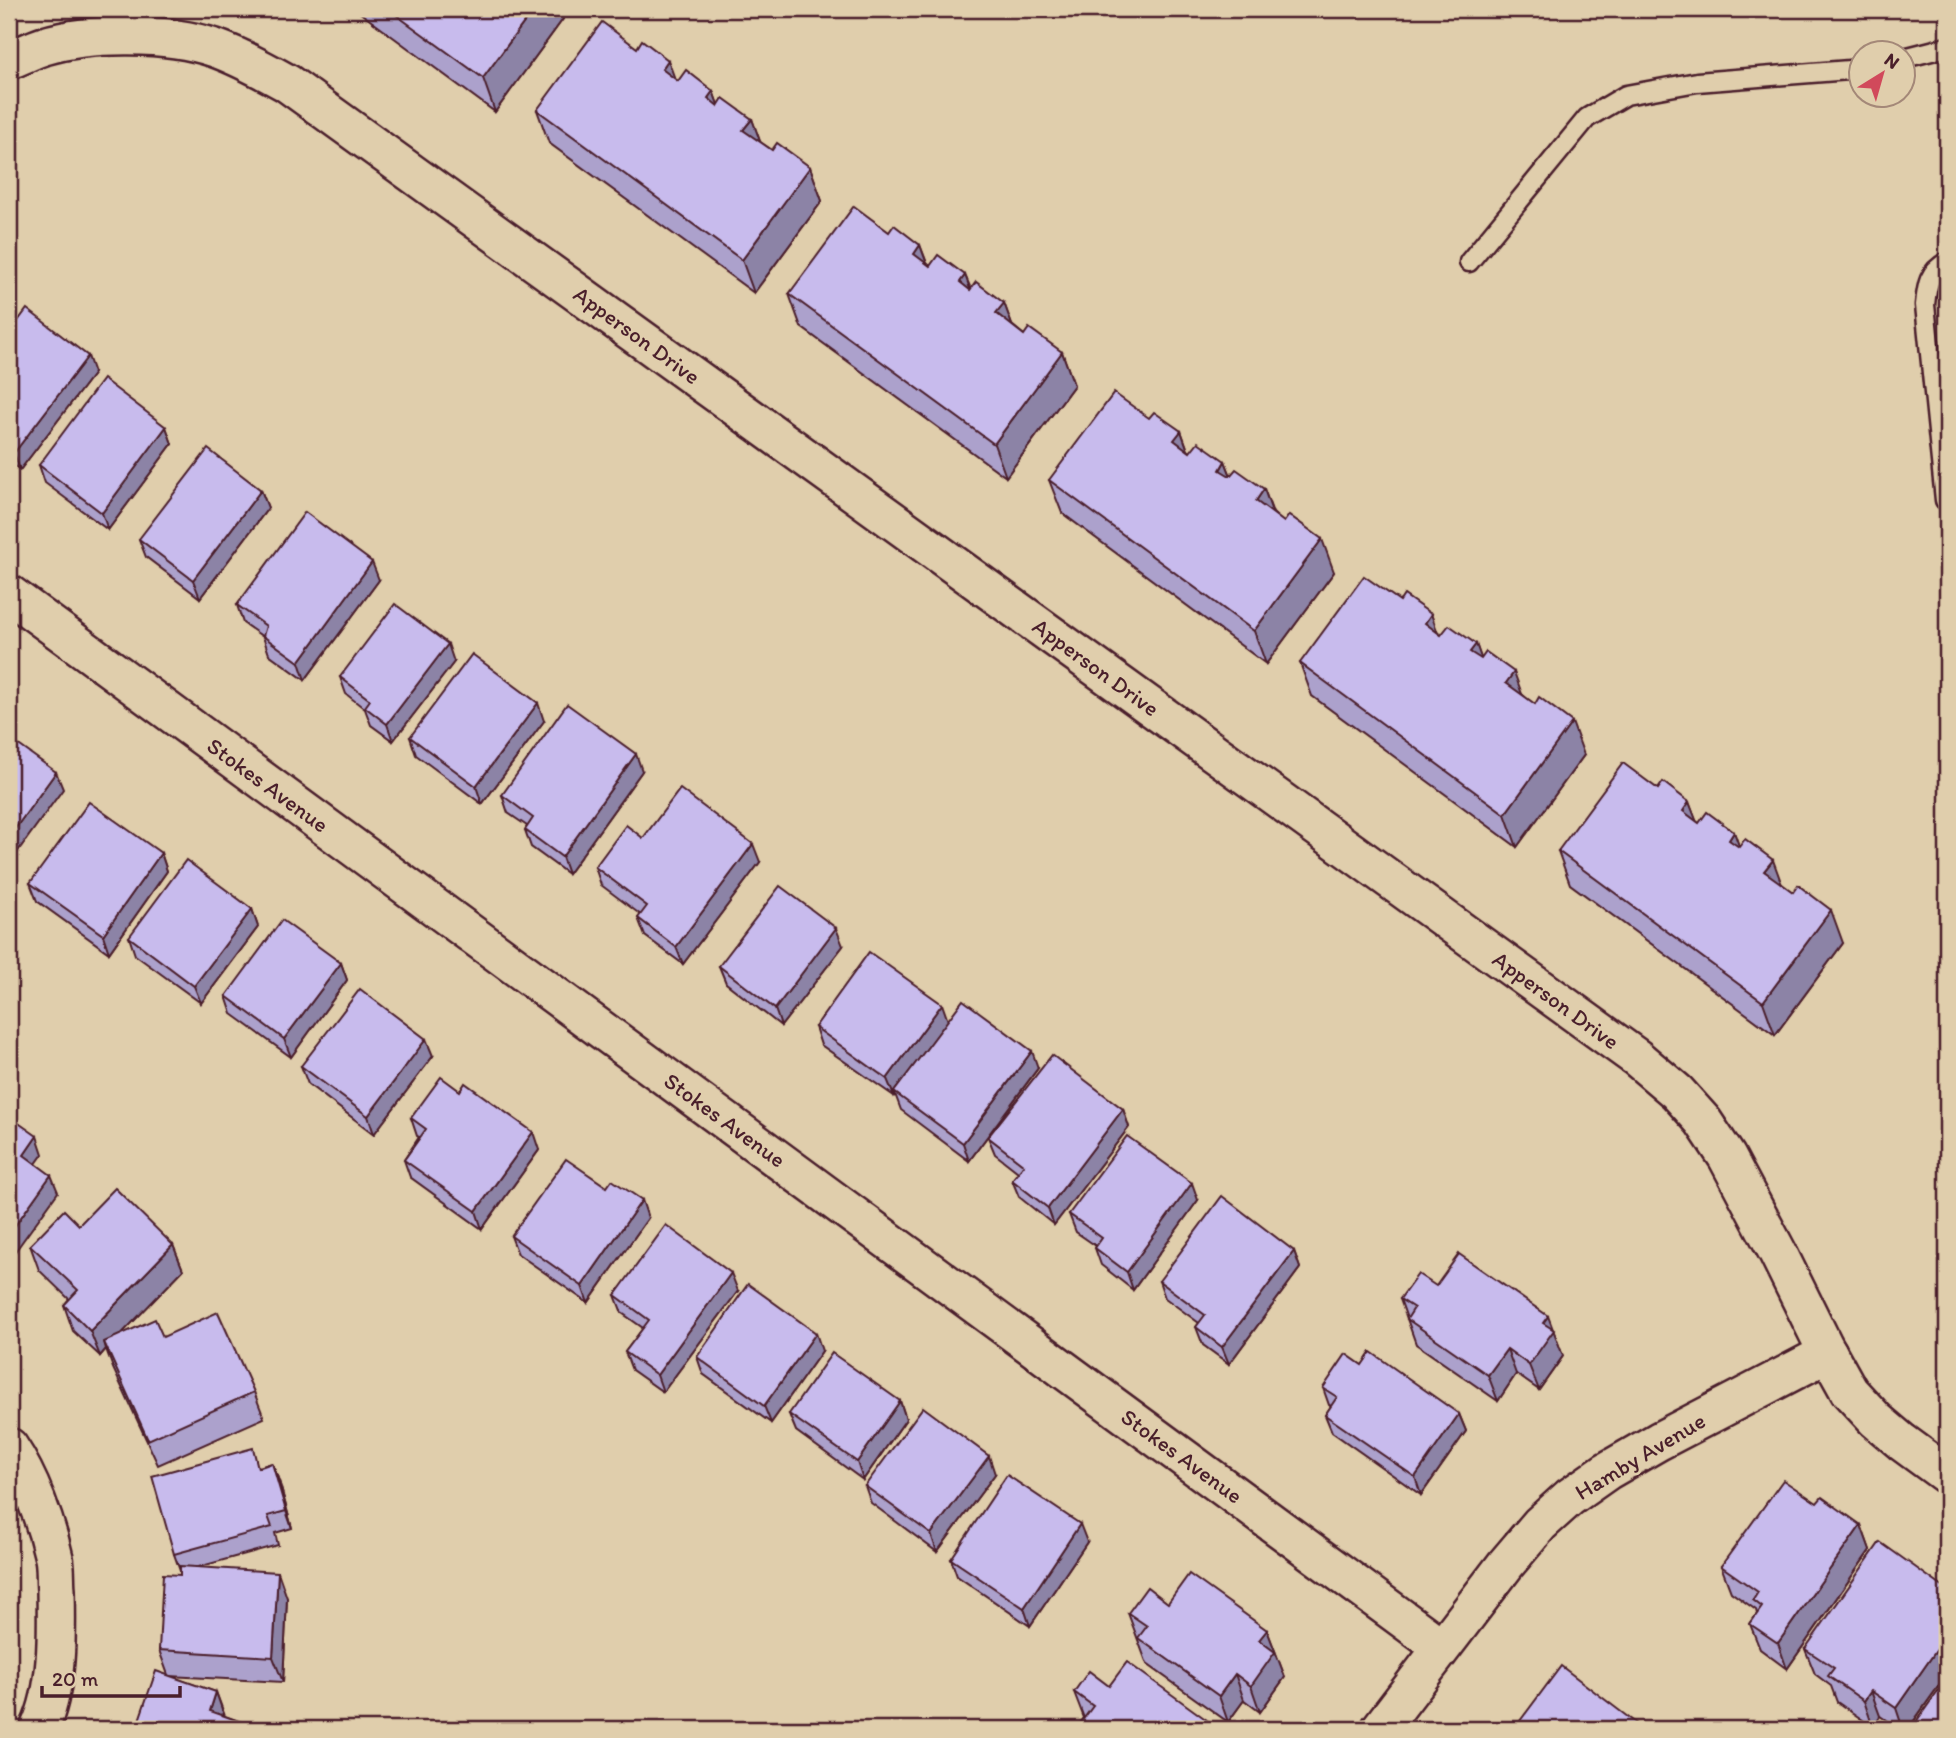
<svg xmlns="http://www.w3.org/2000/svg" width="1956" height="1738" viewBox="0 0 1956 1738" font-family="Itim,sans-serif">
<rect width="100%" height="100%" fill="#e0ceac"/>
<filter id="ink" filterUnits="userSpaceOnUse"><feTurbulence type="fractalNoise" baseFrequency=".0143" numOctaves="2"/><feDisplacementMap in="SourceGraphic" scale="14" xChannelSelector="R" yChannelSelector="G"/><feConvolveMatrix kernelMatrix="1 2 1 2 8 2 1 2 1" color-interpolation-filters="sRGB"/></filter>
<g filter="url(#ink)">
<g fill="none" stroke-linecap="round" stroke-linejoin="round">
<defs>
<g id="lane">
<polyline points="1904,58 1947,47"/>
<polyline points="1469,262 1587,118 1626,95 1697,82 1862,69"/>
<path d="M1945 500 1925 305C1927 286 1928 272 1947 262"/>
</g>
<g id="street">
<path d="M9 60C20 56 32 50 44 46 90 32 168 32 215 48 240 57 264 70 287 83L1637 1058 1677 1092 1703 1121 1727 1157 1778 1253 1824 1346 1849 1391 1876 1420 1902 1442 1947 1475"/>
<polyline points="9,594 1441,1647"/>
<path d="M9 1447C30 1478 46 1522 54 1558 56 1568 55 1580 56 1590 57 1634 58 1689 39 1729"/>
<polyline points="1380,1729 1506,1564 1540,1524 1570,1497 1607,1471 1659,1441 1828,1353"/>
</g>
</defs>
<!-- lane casing -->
<use href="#lane" stroke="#4a1f2b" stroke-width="23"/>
<!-- street casing -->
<use href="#street" stroke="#4a1f2b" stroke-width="42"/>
<!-- lane -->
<use href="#lane" stroke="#e0ceac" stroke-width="18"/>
<!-- street -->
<use href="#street" stroke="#e0ceac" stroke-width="37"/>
</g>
<!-- wall -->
<g fill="#aca1cc" stroke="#4a1f2b" stroke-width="2">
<polygon points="355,9 560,9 563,19 495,112"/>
<polygon points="675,79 678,81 713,91 718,105 752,119 760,142 772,150 810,167 822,201 754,293 549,143 537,110"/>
<polygon points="889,232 920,245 927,263 930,266 965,275 971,289 1004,303 1012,325 1024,335 1062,352 1074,385 1006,477 801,327 789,294"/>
<polygon points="9,333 94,373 20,470 9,461"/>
<polygon points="1149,418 1181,431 1188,450 1190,452 1225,461 1231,476 1264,489 1273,513 1334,572 1266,664 1062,513 1049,480"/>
<polygon points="166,427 172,444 108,530 45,483 39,465"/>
<polygon points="261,490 268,508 200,598 146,557 139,539"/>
<polygon points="379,580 305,680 269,654 263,637 243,623 237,605"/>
<polygon points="1400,601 1431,614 1437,633 1441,635 1476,644 1481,659 1523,695 1584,755 1517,847 1312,696 1300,663"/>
<polygon points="454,662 393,741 371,725 365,709 346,694 340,677"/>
<polygon points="544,721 482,804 416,755 410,737"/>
<polygon points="642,771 568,874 531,847 525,830 527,826 508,813 502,795"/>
<polygon points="1658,789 1689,802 1696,821 1699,823 1734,832 1739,847 1781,883 1843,943 1775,1035 1570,884 1558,851"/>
<polygon points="643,838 760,862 683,964 645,936 638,918 641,915 601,885 595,867"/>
<polygon points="161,853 167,871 109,953 37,901 30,883"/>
<polygon points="252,909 258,927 201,1003 135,955 129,937"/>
<polygon points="843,946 781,1026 726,983 719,966"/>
<polygon points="341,963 347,980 291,1057 232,1014 226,996"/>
<polygon points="948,1020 1038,1068 969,1161 901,1110 895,1094 894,1096 821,1045 815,1027"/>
<polygon points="433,1056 374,1134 308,1084 301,1066"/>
<polygon points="1123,1109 1129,1127 1054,1225 1019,1197 1012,1180 1018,1172 995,1154 988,1137"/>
<polygon points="411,1118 539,1150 482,1229 410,1177 404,1160 419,1137 417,1136"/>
<polygon points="1198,1200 1133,1290 1101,1265 1095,1248 1096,1246 1076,1232 1069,1214"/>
<polygon points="648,1218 588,1303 518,1254 511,1236"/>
<polygon points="79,1225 173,1245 183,1270 121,1334 163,1337 254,1392 264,1418 158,1465 113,1368 106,1349 100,1356 73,1331 64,1305 69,1299 39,1270 30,1245"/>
<polygon points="1294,1251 1300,1268 1229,1364 1203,1345 1196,1327 1199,1323 1165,1298 1159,1281"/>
<polygon points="1436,1286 1553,1330 1563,1356 1539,1390 1516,1374 1498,1401 1416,1344 1400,1299"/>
<polygon points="738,1291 663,1392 632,1370 625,1352 643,1328 622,1313 615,1295"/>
<polygon points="822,1351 771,1423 703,1374 697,1357"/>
<polygon points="1362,1365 1459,1414 1466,1431 1421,1495 1332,1432 1325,1415 1331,1406 1329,1405 1323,1388"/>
<polygon points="900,1401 906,1419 863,1480 796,1431 789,1414"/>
<polygon points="272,1463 279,1481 292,1528 275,1533 278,1545 198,1567 287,1598 283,1682 169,1676 216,1692 225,1716 253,1726 254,1729 136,1729 168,1675 159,1650 180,1575 180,1571 174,1554 259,1467"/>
<polygon points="995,1474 937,1552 871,1503 865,1486"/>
<polygon points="1817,1503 1861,1525 1870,1550 1787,1669 1760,1649 1750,1624 1757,1614 1756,1610 1731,1592 1721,1566"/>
<polygon points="1087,1542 1030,1626 957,1576 951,1559"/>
<polygon points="1168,1603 1267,1630 1285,1677 1260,1712 1244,1700 1228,1722 1147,1664 1128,1613"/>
<polygon points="1805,1649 1947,1674 1908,1729 1899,1729 1880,1716 1873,1727 1837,1702 1831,1686 1815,1674"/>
<polygon points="1074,1692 1218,1728 1218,1729 1076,1729 1084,1718"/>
</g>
<!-- shaded-wall -->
<g fill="#8c83a6" stroke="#4a1f2b" stroke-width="2">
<polygon points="534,9 560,9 563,19 495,112 483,78"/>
<polygon points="668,60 680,93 662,69"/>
<polygon points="713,91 725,124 708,98"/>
<polygon points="752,119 764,152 743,130"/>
<polygon points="810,167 822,201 754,293 742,260"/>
<polygon points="920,245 932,278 914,254"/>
<polygon points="965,275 977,308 960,282"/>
<polygon points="9,301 12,310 9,314"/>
<polygon points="1004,303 1016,336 996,313"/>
<polygon points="1062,352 1074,385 1006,477 994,444"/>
<polygon points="88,356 94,373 20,470 14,453"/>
<polygon points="166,427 172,444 108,530 102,513"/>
<polygon points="1181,431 1193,465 1174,440"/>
<polygon points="1225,461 1238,494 1220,470"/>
<polygon points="1264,489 1276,523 1256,501"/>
<polygon points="261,490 268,508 200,598 193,580"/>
<polygon points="1322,539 1334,572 1266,664 1254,631"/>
<polygon points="372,562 379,580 305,680 299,662"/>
<polygon points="1431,614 1443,647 1425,623"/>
<polygon points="448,644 454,662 393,741 387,724"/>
<polygon points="1476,644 1488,677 1470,652"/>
<polygon points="1514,672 1526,705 1506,683"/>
<polygon points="538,703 544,721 482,804 476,786"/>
<polygon points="1572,722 1584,755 1517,847 1505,814"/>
<polygon points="636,754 642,771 568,874 562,857"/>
<polygon points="56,772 63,789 10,862 9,860 9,837"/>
<polygon points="1689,802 1702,835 1683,811"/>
<polygon points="1734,832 1746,865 1729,840"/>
<polygon points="753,844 760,862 683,964 676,947"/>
<polygon points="161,853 167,871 109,953 103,935"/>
<polygon points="1773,860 1785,893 1764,871"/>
<polygon points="252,909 258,927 201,1003 194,986"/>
<polygon points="1831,910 1843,943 1775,1035 1763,1002"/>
<polygon points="836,928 843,946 781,1026 775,1009"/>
<polygon points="341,963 347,980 291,1057 284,1039"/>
<polygon points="942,1004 948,1021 894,1092 895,1094 894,1096 887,1079"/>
<polygon points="426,1039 433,1056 374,1134 368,1116"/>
<polygon points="1032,1051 1038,1068 969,1161 963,1143"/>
<polygon points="1123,1109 1129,1127 1054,1225 1048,1208"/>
<polygon points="533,1132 539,1150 482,1229 476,1211"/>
<polygon points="37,1136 43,1154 30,1172 24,1155"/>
<polygon points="51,1175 58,1192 9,1260 9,1234"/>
<polygon points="1192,1183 1198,1200 1133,1290 1127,1272"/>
<polygon points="642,1200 648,1218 588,1303 582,1286"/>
<polygon points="173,1245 183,1270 107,1349 104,1342 106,1349 100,1356 90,1331"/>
<polygon points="1294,1251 1300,1268 1229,1364 1222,1347"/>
<polygon points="731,1273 738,1291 663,1392 657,1375"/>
<polygon points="1548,1316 1563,1356 1539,1390 1529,1365 1543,1323"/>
<polygon points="816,1333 822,1351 771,1423 764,1406"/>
<polygon points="1507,1349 1516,1374 1498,1401 1488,1375"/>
<polygon points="900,1401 906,1419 863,1480 857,1462"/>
<polygon points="1459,1414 1466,1431 1421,1495 1415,1477"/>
<polygon points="989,1456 995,1474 937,1552 931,1534"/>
<polygon points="272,1463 279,1481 292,1528 286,1511"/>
<polygon points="1080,1524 1087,1542 1030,1626 1024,1608"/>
<polygon points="1861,1525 1870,1550 1787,1669 1778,1643"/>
<polygon points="278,1572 287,1598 283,1682 273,1657"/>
<polygon points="1267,1630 1285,1677 1260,1712 1251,1686 1259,1640"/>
<polygon points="1947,1635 1947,1674 1908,1729 1903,1729 1896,1708"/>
<polygon points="1235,1674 1244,1700 1228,1722 1219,1696"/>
<polygon points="1871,1691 1880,1716 1873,1727 1864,1701"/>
<polygon points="216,1692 225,1718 210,1711"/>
</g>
<!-- building -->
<g fill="#c8bbed" stroke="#4a1f2b" stroke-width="2">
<polygon points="388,9 534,9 483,78"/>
<polygon points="602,22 637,48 642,40 668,60 662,69 678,81 686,70 713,91 708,98 718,106 723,98 752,119 743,130 772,150 777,143 810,167 742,260 537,110"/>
<polygon points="854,206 889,232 894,225 920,245 914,254 930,266 938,255 965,275 960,282 970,290 976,282 1004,303 996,313 1024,335 1029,328 1062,352 994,444 789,294"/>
<polygon points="27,309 88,356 14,453 9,449 9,333"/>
<polygon points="103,379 166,427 102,513 39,465"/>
<polygon points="1114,393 1149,418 1154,412 1181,431 1174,440 1190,452 1198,442 1225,461 1220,470 1230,476 1236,469 1264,489 1256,501 1284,522 1289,515 1322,539 1254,631 1049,480"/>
<polygon points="208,449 261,490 193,580 139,539"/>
<polygon points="305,512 372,562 299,662 263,636 266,626 237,605"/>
<polygon points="1364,576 1400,601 1404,595 1431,614 1425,623 1441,635 1449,625 1476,644 1470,652 1481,659 1486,652 1514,672 1506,683 1535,704 1539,697 1572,722 1505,814 1300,663"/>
<polygon points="395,604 448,644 387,724 365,707 370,700 340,677"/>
<polygon points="472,654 538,703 476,786 410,737"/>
<polygon points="567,704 636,754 562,857 525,830 533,818 502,795"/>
<polygon points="9,738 56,772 9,837"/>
<polygon points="1623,763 1658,789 1663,782 1689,802 1683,811 1699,823 1707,812 1734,832 1729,840 1739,847 1745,839 1773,860 1764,871 1793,892 1798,885 1831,910 1763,1002 1558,851"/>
<polygon points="680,789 753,844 676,947 638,918 647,906 595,867 626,825 643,838"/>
<polygon points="89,802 161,853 103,935 30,883"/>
<polygon points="186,860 252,909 194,986 129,937"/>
<polygon points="780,886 836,928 775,1009 719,966"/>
<polygon points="282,920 341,963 284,1039 226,996"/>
<polygon points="869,952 942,1004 887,1079 815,1027"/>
<polygon points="360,989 426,1039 368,1116 301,1066"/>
<polygon points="963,1000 1032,1051 963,1143 894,1092"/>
<polygon points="1052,1055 1123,1109 1048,1208 1012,1180 1024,1165 988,1137"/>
<polygon points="441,1077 460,1091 465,1083 533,1132 476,1211 404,1160 426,1129 411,1118"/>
<polygon points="10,1117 37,1136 24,1155 51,1175 9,1234 9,1119"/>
<polygon points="1127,1136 1192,1183 1127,1272 1095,1248 1102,1238 1069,1214"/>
<polygon points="566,1159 607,1187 612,1180 642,1200 582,1286 511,1236"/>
<polygon points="115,1188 173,1245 90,1331 64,1305 78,1290 30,1245 64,1210 79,1225"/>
<polygon points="1222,1196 1294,1251 1222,1347 1196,1327 1205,1315 1159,1281"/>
<polygon points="666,1225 731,1273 657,1375 625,1352 649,1320 615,1295"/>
<polygon points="1459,1254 1548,1316 1543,1323 1554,1330 1529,1365 1507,1349 1488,1375 1407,1319 1414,1308 1400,1299 1418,1274 1436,1286"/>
<polygon points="748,1284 816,1333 764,1406 697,1357"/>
<polygon points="218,1312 254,1392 148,1440 104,1342 155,1319 163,1337"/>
<polygon points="1371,1352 1459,1414 1415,1477 1325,1415 1337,1397 1323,1388 1346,1354 1362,1365"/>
<polygon points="832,1353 900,1401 857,1462 789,1414"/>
<polygon points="923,1407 989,1456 931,1534 865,1486"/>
<polygon points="253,1448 258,1468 272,1463 286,1511 268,1516 272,1527 174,1554 152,1476"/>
<polygon points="1007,1475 1080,1524 1024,1608 951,1559"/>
<polygon points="1783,1480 1817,1503 1822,1497 1861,1525 1778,1643 1750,1624 1762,1607 1753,1600 1758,1592 1721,1566"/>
<polygon points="1880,1542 1947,1590 1947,1635 1896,1708 1871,1691 1864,1701 1828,1676 1834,1668 1805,1649"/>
<polygon points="180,1566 278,1572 273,1657 159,1650 163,1574 180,1575"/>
<polygon points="1189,1574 1267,1630 1259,1640 1275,1652 1251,1686 1235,1674 1219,1696 1138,1638 1147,1626 1128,1613 1147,1587 1168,1603"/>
<polygon points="1127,1662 1218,1728 1217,1729 1076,1729 1093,1706 1074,1692 1089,1671 1109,1686"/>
<polygon points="1561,1666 1641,1727 1639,1729 1514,1729"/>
<polygon points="156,1671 216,1692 210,1711 253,1726 252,1729 136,1729"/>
<polygon points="1947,1678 1947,1729 1911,1729"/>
</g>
</g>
<g text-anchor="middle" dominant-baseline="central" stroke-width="5" stroke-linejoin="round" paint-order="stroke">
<!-- street labels -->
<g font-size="23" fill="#4a1f2b" stroke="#e0ceac">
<text transform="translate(637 335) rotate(36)">Apperson Drive</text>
<text transform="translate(1096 667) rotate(36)">Apperson Drive</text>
<text transform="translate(268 785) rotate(36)">Stokes Avenue</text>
<text transform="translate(1556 1000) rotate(36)">Apperson Drive</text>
<text transform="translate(725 1120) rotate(36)">Stokes Avenue</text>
<text transform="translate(1182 1456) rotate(36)">Stokes Avenue</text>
<text transform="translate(1640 1456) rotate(-31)">Hamby Avenue</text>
</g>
</g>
<!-- margin -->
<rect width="1956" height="1738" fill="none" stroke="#e0ceac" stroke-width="35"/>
<rect x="18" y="18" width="1921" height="1703" fill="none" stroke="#4a1f2b" stroke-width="2.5" filter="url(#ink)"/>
<!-- north arrow -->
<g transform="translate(1882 74) rotate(37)"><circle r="33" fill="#e0ceac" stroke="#a48878" stroke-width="2"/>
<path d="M0-5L12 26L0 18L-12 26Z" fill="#d1495b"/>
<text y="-10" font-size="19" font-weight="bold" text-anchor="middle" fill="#4a1f2b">N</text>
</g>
<!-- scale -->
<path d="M42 1686v10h138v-10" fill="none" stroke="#4a1f2b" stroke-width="3.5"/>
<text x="52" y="1686" font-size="21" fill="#4a1f2b" stroke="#e0ceac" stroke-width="5" paint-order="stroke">20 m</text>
</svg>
